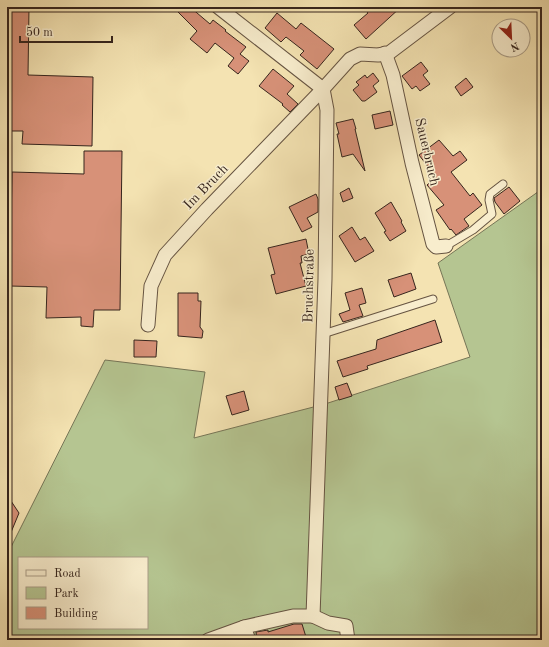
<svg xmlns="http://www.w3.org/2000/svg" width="549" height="647" viewBox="0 0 549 647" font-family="'Old Standard TT',serif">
<rect width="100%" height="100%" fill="#f4e3b2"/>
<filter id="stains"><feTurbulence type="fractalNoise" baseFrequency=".005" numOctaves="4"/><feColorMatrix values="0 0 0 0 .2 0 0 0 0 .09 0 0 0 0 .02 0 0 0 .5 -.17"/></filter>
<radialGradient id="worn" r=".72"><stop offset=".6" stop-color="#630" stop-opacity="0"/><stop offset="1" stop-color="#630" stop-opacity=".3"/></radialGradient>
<!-- green -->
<path fill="#b5c591" stroke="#767557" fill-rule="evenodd" d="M542 189V640H7V555L105 360 205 372 194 438 325 404 470 357 438 263ZM19 558H147V628H19Z"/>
<!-- building -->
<g fill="#d79178" stroke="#36251d">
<polygon points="7,7 29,7 28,75 93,77 92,146 22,144 23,131 7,131"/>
<polygon points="173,7 190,7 210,24 213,20 226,30 225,31 246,47 240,54 249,61 238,74 228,66 234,58 215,43 207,53 190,39 197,31"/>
<polygon points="363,7 401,7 366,39 354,25 368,13"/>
<polygon points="277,13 296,29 301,23 334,49 317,69 300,55 304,51 286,37 281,42 265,28"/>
<polygon points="421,62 428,71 423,75 430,84 420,91 416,86 412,89 402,76"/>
<polygon points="273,69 294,86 287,94 298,104 290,112 282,105 283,104 259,86"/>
<polygon points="373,73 379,81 373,86 377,92 365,101 362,101 353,90 359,85 356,82 365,75 367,78"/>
<polygon points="466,78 473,87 461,96 455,87"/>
<polygon points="390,111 393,125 375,129 372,115"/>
<polygon points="353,119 356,129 355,129 365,171 353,154 342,157 337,134 339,134 336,123"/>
<polygon points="439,140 453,156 460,151 467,160 451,172 470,196 473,193 482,205 464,219 469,226 456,235 451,229 450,230 436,210 444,205 427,185 436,177 419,155"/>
<polygon points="84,151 122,151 120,310 94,310 93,327 81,326 81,317 46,318 47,287 10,286 12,172 84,174"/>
<polygon points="509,187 520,201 504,214 495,202 494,198"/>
<polygon points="349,188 353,198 343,202 340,193"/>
<polygon points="316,194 318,199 318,212 307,218 312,227 302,232 289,207"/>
<polygon points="391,202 402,221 401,222 406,231 390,241 384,232 386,231 375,213"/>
<polygon points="352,227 360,240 365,237 374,251 355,262 339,236"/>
<polygon points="306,239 309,254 301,256 302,263 300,263 306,286 276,294 271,275 275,274 268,248"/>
<polygon points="411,273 416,289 394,297 388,280"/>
<polygon points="362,288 366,303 359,305 363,316 343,322 339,314 350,310 345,293"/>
<polygon points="178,293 198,293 198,301 201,301 200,327 203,331 202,338 178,336"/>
<polygon points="435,320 442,342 367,366 368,369 343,377 337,361 376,349 377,340"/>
<polygon points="134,340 157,341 156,357 134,357"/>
<polygon points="347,383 352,396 339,400 335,387"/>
<polygon points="244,391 249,410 232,415 226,396"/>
<polygon points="7,495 19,513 7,542"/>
<polygon points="294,624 302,624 306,637 303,638 304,640 257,640 256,632 268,630 268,632"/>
</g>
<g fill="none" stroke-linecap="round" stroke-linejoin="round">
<defs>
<g id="service">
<polyline points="446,246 473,230 492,214 489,200 490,194 503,184"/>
<polyline points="323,334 433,299"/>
</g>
<g id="minor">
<polyline points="218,7 323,89 327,110 325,279 313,616 293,616 244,627 249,640"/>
<polyline points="385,53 393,75 412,163 433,244 436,247 446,246"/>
<polyline points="148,325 151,286 165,255 207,209 323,89 350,59 360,54 378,55 389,53 450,7"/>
<polyline points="313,616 328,623 346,626 348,640"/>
<polyline points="208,640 244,627"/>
</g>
</defs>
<!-- service casing -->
<use href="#service" stroke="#665442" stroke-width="9"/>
<!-- minor casing -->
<use href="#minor" stroke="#665442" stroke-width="15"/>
<!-- service -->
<use href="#service" stroke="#f8edcd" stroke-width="7"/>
<!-- minor -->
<use href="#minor" stroke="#f8edcd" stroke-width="13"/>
</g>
<g text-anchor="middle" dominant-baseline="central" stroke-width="3" stroke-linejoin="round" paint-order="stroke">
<!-- street labels -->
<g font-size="14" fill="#36251d" stroke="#f8edcd">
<text transform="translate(427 152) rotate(77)">Sauerbruch</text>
<text transform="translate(206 187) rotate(-46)">Im Bruch</text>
<text transform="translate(309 286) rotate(-89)">Bruchstraße</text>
</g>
</g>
<!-- margin -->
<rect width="549" height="647" fill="none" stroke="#f4e3b2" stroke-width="24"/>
<rect x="8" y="8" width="533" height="631" fill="none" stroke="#36251d" stroke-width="2"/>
<rect x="12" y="12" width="525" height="623" fill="none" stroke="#36251d"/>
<!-- legend -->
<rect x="18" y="557" width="130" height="72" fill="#f8edcd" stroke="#aa9d87"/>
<rect x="26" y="570" width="20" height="6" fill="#f8edcd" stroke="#aa9d87"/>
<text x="54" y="577" font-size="12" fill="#36251d">Road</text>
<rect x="26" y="587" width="20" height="12" fill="#b5c591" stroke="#aa9d87"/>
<text x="54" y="597" font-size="12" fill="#36251d">Park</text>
<rect x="26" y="607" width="20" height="12" fill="#d79178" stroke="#aa9d87"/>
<text x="54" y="617" font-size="12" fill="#36251d">Building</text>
<!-- north arrow -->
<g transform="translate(511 38) rotate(156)"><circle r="19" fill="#f8edcd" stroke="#aa9d87"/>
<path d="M0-3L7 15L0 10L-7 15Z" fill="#8f2418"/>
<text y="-6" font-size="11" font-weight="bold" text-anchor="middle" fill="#36251d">N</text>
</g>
<!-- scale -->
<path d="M20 36v6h92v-6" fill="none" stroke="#36251d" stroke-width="2"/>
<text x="26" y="36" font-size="12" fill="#36251d" stroke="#f8edcd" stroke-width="3" paint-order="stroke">50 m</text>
<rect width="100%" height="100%" filter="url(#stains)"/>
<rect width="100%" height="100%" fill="url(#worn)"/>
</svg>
